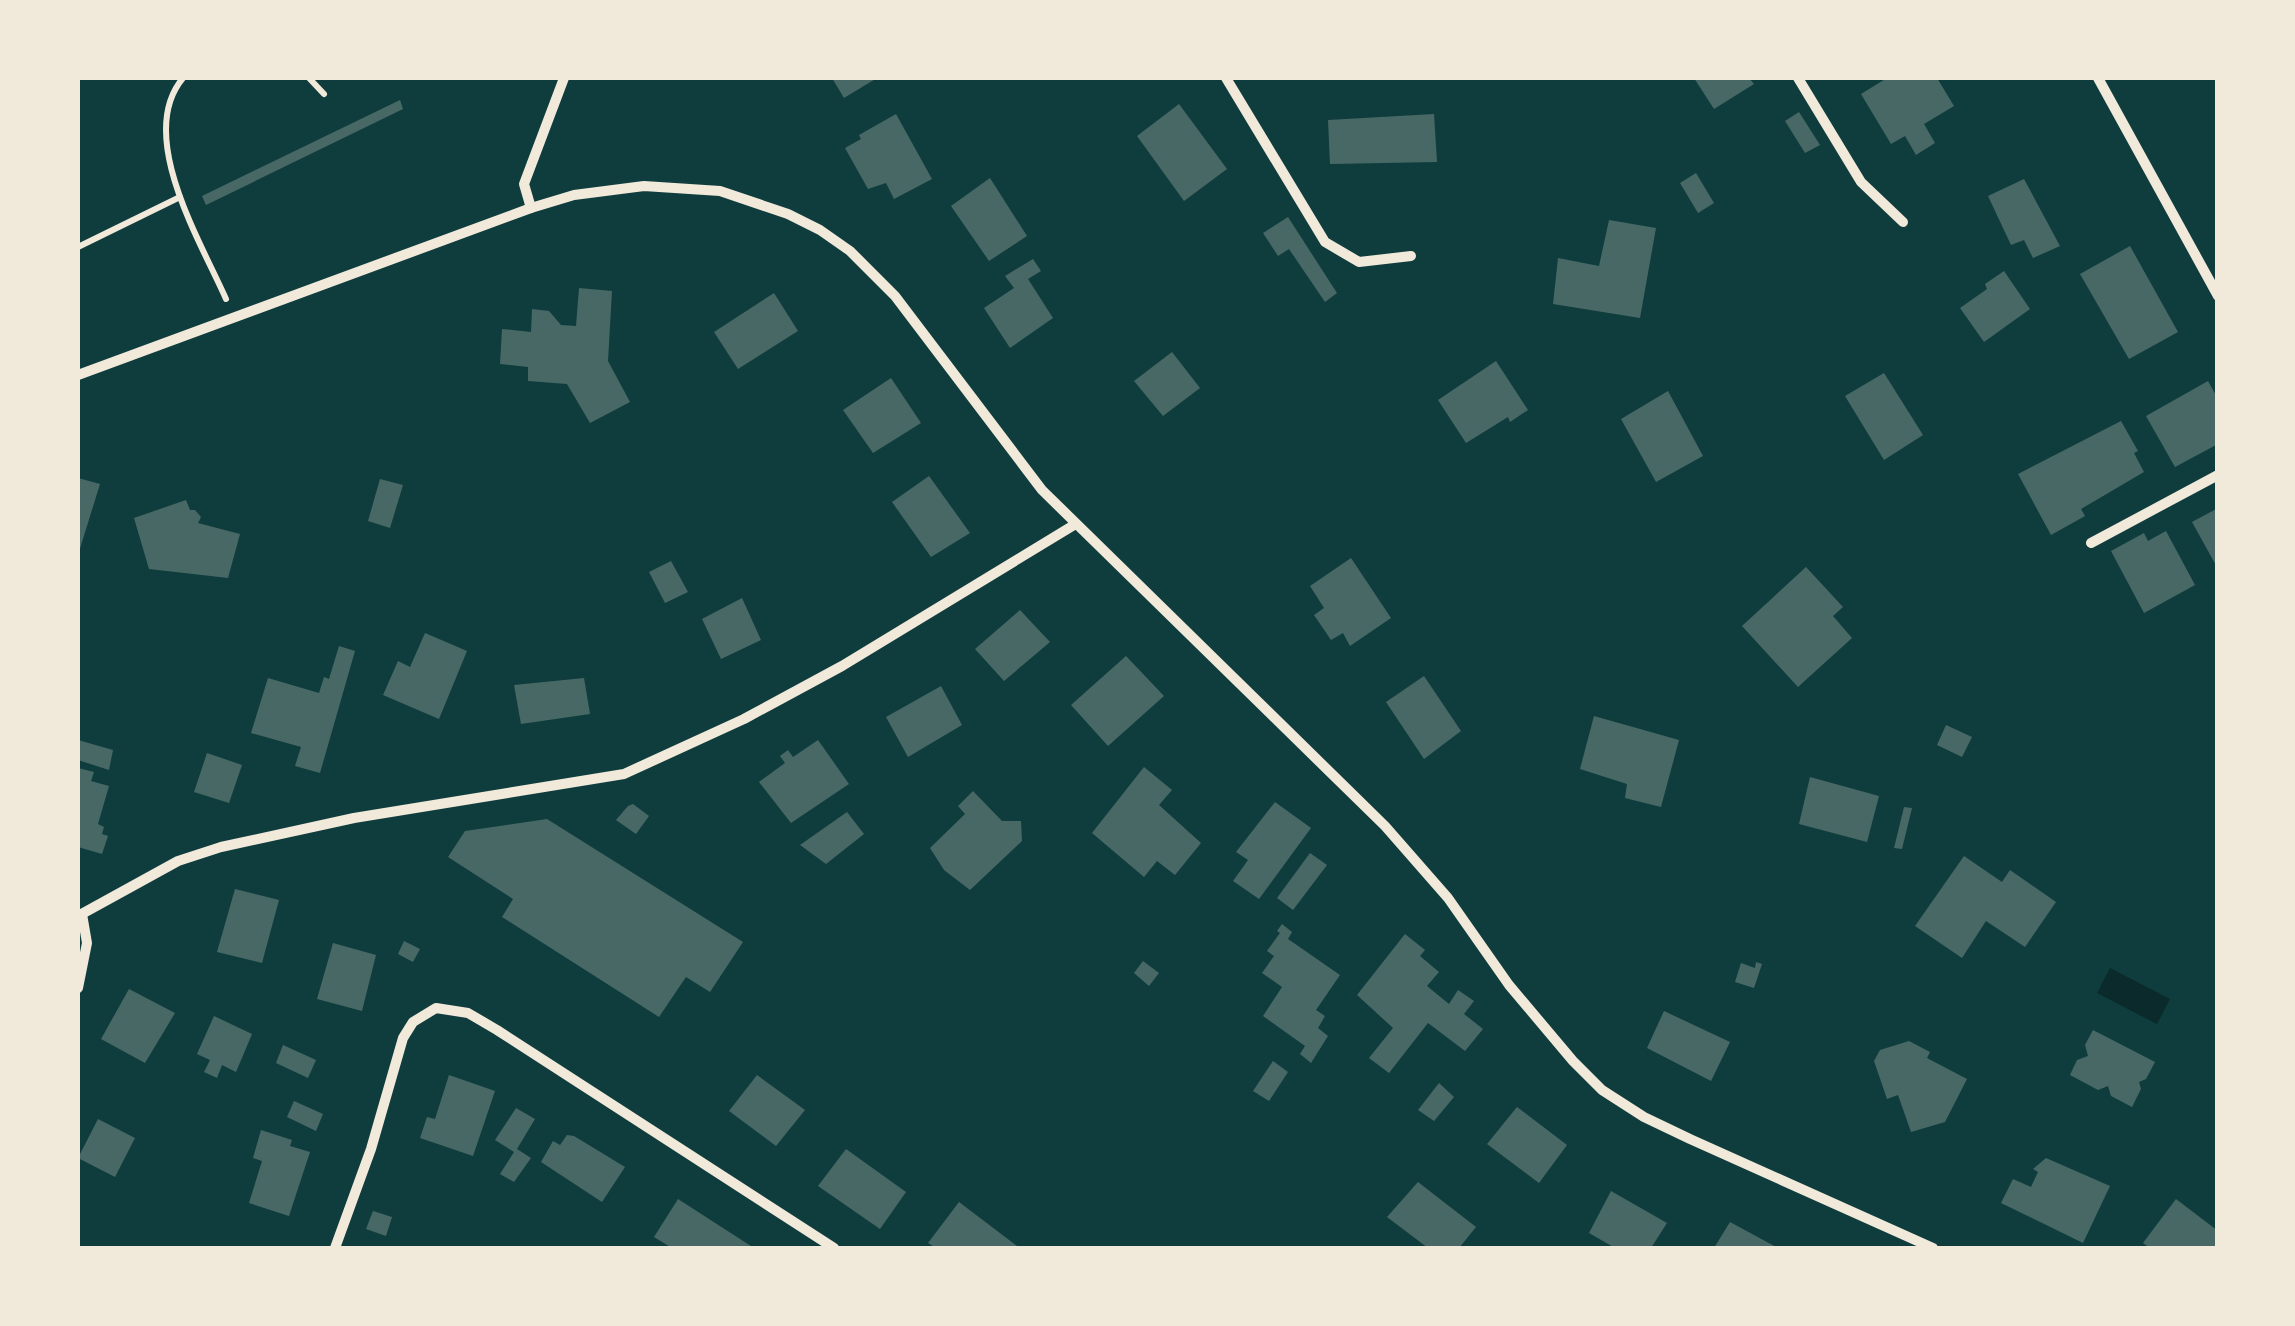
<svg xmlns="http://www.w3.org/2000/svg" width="2295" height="1326" viewBox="0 0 2295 1326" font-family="'Public Sans',sans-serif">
<rect width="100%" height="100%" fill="#0f3d3e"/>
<!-- water -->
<polygon fill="#0a2a2b" points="2110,968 2170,999 2157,1024 2097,993"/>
<!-- building -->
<g fill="#486865">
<polygon points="832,78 877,78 844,98"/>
<polygon points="1694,78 1749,78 1754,84 1714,109"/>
<polygon points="1887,78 1937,78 1954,106 1924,124 1935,143 1916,155 1905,136 1891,144 1861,94"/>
<polygon points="400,100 403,109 206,205 202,196"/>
<polygon points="1179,104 1227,169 1184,201 1137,136"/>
<polygon points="1799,112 1820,145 1805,153 1785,121"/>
<polygon points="896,114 932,179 894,199 886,183 868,189 845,148 861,139 859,135"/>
<polygon points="1434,114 1437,162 1330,164 1328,120"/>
<polygon points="1696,173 1714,203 1698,213 1680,183"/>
<polygon points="990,178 1027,236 989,261 951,206"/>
<polygon points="2024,179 2060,246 2033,258 2024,240 2011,245 1988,196"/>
<polygon points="1288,217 1337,293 1325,302 1289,249 1278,256 1263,233"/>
<polygon points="1609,220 1656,228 1640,318 1553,304 1558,258 1599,266"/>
<polygon points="2130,246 2178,332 2129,359 2080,274"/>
<polygon points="1033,259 1041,271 1028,279 1053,318 1010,348 984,308 1014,288 1005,276"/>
<polygon points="2004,271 2030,309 1984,342 1960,308 1987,289 1985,284"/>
<polygon points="579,288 612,291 608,361 630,402 590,423 567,384 528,381 528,367 500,364 502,329 531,332 532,309 549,311 561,325 576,326"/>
<polygon points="774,293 798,331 738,369 714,332"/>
<polygon points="1172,352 1200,388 1163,416 1134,381"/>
<polygon points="1496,361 1528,410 1510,422 1508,417 1466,443 1438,400"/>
<polygon points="1884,373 1923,435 1884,460 1845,396"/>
<polygon points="891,378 921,423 873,453 843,410"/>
<polygon points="2208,381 2218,399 2218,444 2175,467 2146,416"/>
<polygon points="1668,391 1703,456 1656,482 1621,419"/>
<polygon points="2121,421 2138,451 2134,453 2144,472 2081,509 2085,516 2051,535 2018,474"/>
<polygon points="929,476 970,533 931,557 892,502"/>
<polygon points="78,478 100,484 78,555"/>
<polygon points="380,479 403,485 390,528 368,521"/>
<polygon points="186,500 190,510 195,510 201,517 198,523 240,534 228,578 149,569 134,518"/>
<polygon points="2218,508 2218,569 2192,522"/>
<polygon points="2166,531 2195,585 2144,613 2111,551 2144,533 2148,541"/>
<polygon points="1351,558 1391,618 1350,646 1343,633 1331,640 1314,615 1324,608 1310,586"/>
<polygon points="671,561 688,592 665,603 649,572"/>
<polygon points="1806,567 1843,607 1833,616 1852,638 1798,687 1742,626"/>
<polygon points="742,598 761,640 721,659 702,619"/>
<polygon points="1020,610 1050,642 1004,681 975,649"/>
<polygon points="425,633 467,651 439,719 383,695 398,661 410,667"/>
<polygon points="339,646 355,651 320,773 295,766 301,747 251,733 268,678 319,693 324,677 329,679"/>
<polygon points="1126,656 1164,696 1108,746 1071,705"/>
<polygon points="1424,676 1461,731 1424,759 1386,702"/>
<polygon points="584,678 590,714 521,724 514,685"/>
<polygon points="941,686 962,725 908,757 886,717"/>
<polygon points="1594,716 1679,740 1661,807 1625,798 1627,784 1580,769"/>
<polygon points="1946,725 1972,737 1962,757 1937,745"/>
<polygon points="78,740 113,750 109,770 78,760"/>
<polygon points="818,740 849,784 791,823 759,782 785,763 780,756 788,750 793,757"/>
<polygon points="207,753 242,765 229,803 194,792"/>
<polygon points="1144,767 1172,790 1159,805 1201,843 1175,875 1157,861 1144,877 1092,833"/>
<polygon points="78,768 94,772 91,781 109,786 98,824 104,827 102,834 108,836 102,854 78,847"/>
<polygon points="1810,777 1879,796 1867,842 1799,824"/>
<polygon points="973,791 1002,821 1021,821 1022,841 970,890 944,870 930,848 965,814 958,806"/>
<polygon points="1275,802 1311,828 1259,899 1233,881 1248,860 1236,852"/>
<polygon points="633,804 649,816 636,834 616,820 628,806"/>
<polygon points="1904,807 1912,808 1902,849 1894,848"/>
<polygon points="847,812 864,834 826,864 800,845"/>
<polygon points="547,819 743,942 710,992 686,977 659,1017 502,917 513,899 448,857 465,831"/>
<polygon points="1310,853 1327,865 1293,910 1277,898"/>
<polygon points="1964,856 2002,882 2010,870 2056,902 2025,947 1986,921 1962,958 1915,926"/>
<polygon points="235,889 279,900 262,963 217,952"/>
<polygon points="1282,924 1292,932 1288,939 1340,975 1316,1010 1325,1016 1318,1028 1328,1036 1311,1063 1300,1054 1305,1046 1263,1016 1282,987 1262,973 1274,956 1267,951 1280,933 1277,931"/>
<polygon points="1405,934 1425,950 1420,956 1439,972 1427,986 1449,1004 1458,990 1474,1001 1464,1014 1483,1029 1465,1051 1428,1023 1389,1073 1369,1058 1393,1028 1357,995"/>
<polygon points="404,941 420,949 413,962 398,954"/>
<polygon points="333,943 376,955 362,1011 317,999"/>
<polygon points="1143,961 1159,973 1149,986 1134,973"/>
<polygon points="1756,962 1762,964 1754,988 1735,982 1741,963 1755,968"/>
<polygon points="129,989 175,1013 145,1063 101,1039"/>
<polygon points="1664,1011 1730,1042 1711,1081 1647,1048"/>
<polygon points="214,1016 252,1034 236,1072 222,1065 217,1078 204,1072 210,1060 197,1054"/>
<polygon points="2093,1030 2155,1062 2146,1079 2139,1082 2141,1089 2132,1107 2111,1096 2108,1086 2098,1090 2070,1075 2077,1060 2088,1056 2085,1045"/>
<polygon points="1909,1041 1930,1052 1927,1058 1967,1079 1945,1122 1911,1132 1898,1095 1887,1099 1874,1061 1880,1050"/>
<polygon points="283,1045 316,1060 308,1078 276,1063"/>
<polygon points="1273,1061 1288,1072 1269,1101 1253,1091"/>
<polygon points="449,1075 495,1091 473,1156 420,1138 427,1117 435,1119"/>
<polygon points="757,1075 805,1110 776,1146 729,1111"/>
<polygon points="1439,1083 1454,1097 1434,1121 1418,1110"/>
<polygon points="294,1101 323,1114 316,1131 287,1117"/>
<polygon points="1517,1107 1567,1145 1539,1183 1487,1144"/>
<polygon points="516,1108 535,1119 517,1149 531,1158 514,1182 500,1174 514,1152 495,1140"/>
<polygon points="98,1119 135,1138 115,1177 78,1158"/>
<polygon points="261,1130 292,1140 290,1146 310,1152 289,1216 249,1203 262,1161 253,1158"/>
<polygon points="567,1135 574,1136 625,1167 602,1202 541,1162 553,1141 560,1145"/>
<polygon points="846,1149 906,1192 880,1229 818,1186"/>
<polygon points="2046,1158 2110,1186 2083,1243 2001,1203 2013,1179 2031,1187 2038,1172 2033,1169"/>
<polygon points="1418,1182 1476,1227 1459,1248 1428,1248 1387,1217"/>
<polygon points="1611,1191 1667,1223 1651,1248 1615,1248 1589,1233"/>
<polygon points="678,1199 754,1248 672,1248 654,1237"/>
<polygon points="2176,1199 2218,1231 2218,1243 2213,1248 2150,1248 2143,1243"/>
<polygon points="959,1202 1017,1246 1015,1248 936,1248 928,1243"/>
<polygon points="373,1211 392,1217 386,1236 366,1229"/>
<polygon points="1730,1222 1778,1248 1714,1248"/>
</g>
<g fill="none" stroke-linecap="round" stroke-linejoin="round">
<!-- path -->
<g stroke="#f1e9da" stroke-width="6">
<path d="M183 78C135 135 201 242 226 299"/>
<polyline points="309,78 324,94"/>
<polyline points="78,247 180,197"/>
</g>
<!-- minor -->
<g stroke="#f1e9da" stroke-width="10">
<polyline points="1226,78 1325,242 1359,262 1411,256"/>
<polyline points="1798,78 1861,182 1903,222"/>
<polyline points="2098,78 2218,296"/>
<polyline points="531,208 524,184 564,78"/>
<polyline points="78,375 531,208 574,195 644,186 720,191 788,214 820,230 850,251 895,296 1042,490 1385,826 1448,898 1509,985 1573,1061 1602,1090 1644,1117 1690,1139 1933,1248"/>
<polyline points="2091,543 2218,475"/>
<polyline points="78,916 178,861 221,847 354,818 624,774 744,719 842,666 1074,525"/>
<polyline points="78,988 87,943 82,914"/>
<polyline points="335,1248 371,1149 403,1038 413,1022 436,1008 468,1013 497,1030 834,1248"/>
</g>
</g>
<!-- border -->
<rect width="2295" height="1326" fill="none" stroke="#f1e9da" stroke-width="160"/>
</svg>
